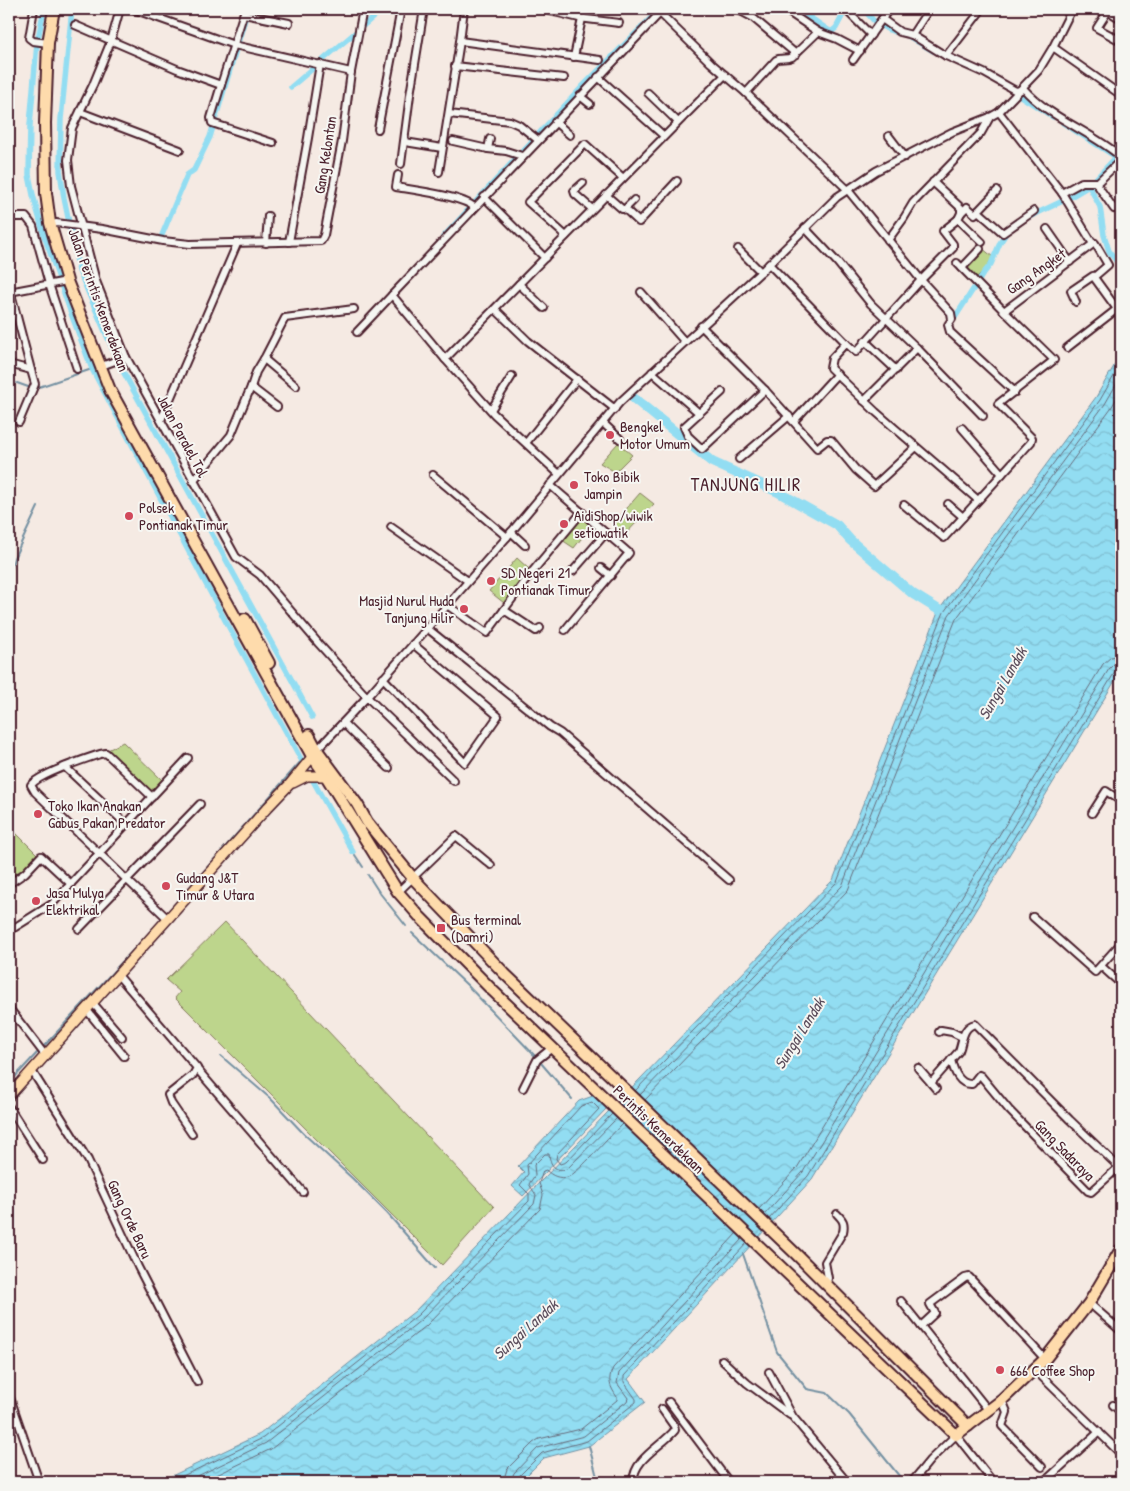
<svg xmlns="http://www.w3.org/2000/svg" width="1130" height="1491" viewBox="0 0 1130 1491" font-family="'Patrick Hand',sans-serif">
<defs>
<pattern id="water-waves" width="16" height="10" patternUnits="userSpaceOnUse" patternTransform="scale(1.25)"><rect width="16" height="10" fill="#92ddf2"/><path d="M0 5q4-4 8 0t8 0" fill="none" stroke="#7fbdd0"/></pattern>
</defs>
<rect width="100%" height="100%" fill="#f5eae3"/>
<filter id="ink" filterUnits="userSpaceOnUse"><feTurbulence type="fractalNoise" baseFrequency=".02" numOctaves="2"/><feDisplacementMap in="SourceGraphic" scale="10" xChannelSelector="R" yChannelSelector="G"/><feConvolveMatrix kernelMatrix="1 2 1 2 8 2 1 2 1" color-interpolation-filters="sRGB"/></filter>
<g filter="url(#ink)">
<!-- green -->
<g fill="#bdd58c" stroke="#847a5c">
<polygon points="982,248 993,257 985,269 974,280 962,268"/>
<polygon points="618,443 632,455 615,472 600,463"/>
<polygon points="640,493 654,504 620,540 616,537 619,532 613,525 622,517 621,515"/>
<polygon points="581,517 591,526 574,548 562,540"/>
<polygon points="517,558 530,570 504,603 489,591"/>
<polygon points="123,742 162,780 152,791 108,750"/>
<polygon points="9,760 12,760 10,827 38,855 27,867 9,877"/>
<polygon points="225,922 494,1207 442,1265 175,998 180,992 166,980"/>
</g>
<!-- water -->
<g fill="url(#water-waves)" stroke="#7591a2">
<polygon points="1121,354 1121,671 812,1179 628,1379 645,1402 589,1446 544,1458 520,1482 159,1482 260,1434 415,1311 833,880 939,610 1096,397"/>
<polygon points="593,1096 607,1108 523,1196 512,1186 524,1172 518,1166 579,1101"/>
</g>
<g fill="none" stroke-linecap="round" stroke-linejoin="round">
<!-- shore -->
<g stroke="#676b7b" stroke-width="1">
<polyline points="635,1091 837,882 944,612 1100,400 1121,364"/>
<polyline points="640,1095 842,886 949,615 1105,404 1121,376"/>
<polyline points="645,1100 848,890 956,619 1111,408 1121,391"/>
<polyline points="759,1209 797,1168 1103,664 1111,657 1121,655"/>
<polyline points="764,1215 803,1172 1109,669 1114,664 1121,663"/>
<polyline points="769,1219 808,1176 1115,672 1121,669"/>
<polyline points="170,1482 263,1438 418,1315 529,1201 529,1194 520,1185 528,1174 527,1165 581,1106 592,1102 599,1109 557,1154 556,1159 560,1164 566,1162 612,1114"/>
<path d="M185 1482 266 1443 421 1320 534 1204 536 1195 529 1184 535 1175 534 1165 545 1154H549C550 1165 555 1172 567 1169L617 1118"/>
<path d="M202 1482 271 1449 426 1326 540 1209 543 1195 539 1183 543 1171 546 1170C552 1176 559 1179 568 1177 578 1173 612 1134 622 1124"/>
<path d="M503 1482 507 1469 533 1443 539 1439 581 1429 617 1400V1397C610 1387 607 1380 613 1368L737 1233"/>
<polyline points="510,1482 514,1473 538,1448 584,1436 627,1401 628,1398 617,1383 619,1373 742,1239"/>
<polyline points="517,1482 518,1477 542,1453 587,1441 636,1402 636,1399 624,1382 624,1376 747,1243"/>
</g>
<!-- stream -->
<g stroke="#7591a2" stroke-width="2">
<polyline points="17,383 31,388"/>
<polyline points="36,388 92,369"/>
<polyline points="9,393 13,381"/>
<polyline points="9,577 14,558 38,507"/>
<polyline points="353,852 363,867"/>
<polyline points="368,875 379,892 406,926"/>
<polyline points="174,905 302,760"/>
<polyline points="412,933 467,985 535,1056"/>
<polyline points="43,1047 162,919"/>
<polyline points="221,1056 271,1099 304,1134 353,1179 387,1213 435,1268"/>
<polyline points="541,1063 572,1099"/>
<polyline points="12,1080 37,1053"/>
<polyline points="743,1254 777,1352 807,1389 827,1393 849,1414 904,1482"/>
<polyline points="589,1446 596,1473 599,1482"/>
</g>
<!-- canal -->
<g stroke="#92ddf2" stroke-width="5.5">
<polyline points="44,9 37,43 30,125 29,175 33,195 44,235 72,316 92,369 226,622 308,772"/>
<polyline points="72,9 61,119 60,171 64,198 79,271 119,364 312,717"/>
<polyline points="798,9 831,32 836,28 846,9"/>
<polyline points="863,9 875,22 889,30 908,36 933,51"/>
<polyline points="291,87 383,9"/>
<polyline points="1014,92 1053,117"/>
<polyline points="1063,123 1116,157"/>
<polyline points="1089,186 1100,207 1104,235 1109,251 1121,267"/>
<polyline points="1029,217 1069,198 1089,186 1121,152"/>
<polyline points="162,235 187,175 194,170 210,137 248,9"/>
<polyline points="443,237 582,87 660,9"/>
<polyline points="954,319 983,274 991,264 1000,243 1008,230"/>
<polyline points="312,779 353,852"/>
</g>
<!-- river -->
<polyline stroke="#92ddf2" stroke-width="10" points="631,396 712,462 778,492 837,525 850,540 913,594 939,610"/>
<defs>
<g id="minor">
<polyline points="34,9 29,38 33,41 48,43"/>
<polyline points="120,9 111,41 93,85 72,128 68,160 71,186 96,281 126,357 236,557 260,575 319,644 367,697 454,781"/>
<polyline points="133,9 234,45 351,72"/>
<polyline points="542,9 579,18 619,23"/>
<polyline points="737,9 752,17 796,54"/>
<polyline points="845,9 871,35"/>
<polyline points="1105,9 1121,19"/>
<polyline points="787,11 818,32 837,39 860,51"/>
<polyline points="1108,11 1097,28 1121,41"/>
<polyline points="244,14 289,23"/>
<polyline points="882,19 900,32 912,35 946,56 984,73 1016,91 1021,90"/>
<polyline points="75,25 177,69 221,85 245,9"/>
<polyline points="912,35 929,9"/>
<polyline points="460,41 600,60"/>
<polyline points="1053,47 1121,95"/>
<polyline points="946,56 982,9"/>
<polyline points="574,57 584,9"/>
<polyline points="853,60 889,9"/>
<polyline points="455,66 564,78"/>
<polyline points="598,77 664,136"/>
<polyline points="221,85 211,118 212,123 273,143"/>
<path d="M1023 88C1049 118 1091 131 1121 157"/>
<polyline points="648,93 678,122"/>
<path d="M746 93 776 60C781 57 786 60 792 57L818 32"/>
<polyline points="580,96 590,104"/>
<polyline points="80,112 180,150"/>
<polyline points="449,114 510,121 519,125 538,140"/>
<polyline points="555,122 570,135"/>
<polyline points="378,129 401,9"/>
<polyline points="889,136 905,157"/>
<polyline points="490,139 488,149 506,151 522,156"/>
<polyline points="453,141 488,149"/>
<polyline points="405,142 442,148"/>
<polyline points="401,164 410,95 424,9"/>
<polyline points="439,172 460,41 464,9"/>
<path d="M398 175 396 187C414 190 462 196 474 207"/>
<polyline points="933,182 961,208 961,213 958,219 982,242"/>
<polyline points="583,183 574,191 575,194 592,209"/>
<polyline points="1096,183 1114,209 1121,205"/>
<polyline points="997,191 978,211 1003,233 1034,211"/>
<polyline points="1062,193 1082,182 1098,182 1121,160"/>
<polyline points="606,195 622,209 625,209 634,200"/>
<polyline points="484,197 545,258"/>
<polyline points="625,209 639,222 677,181"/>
<polyline points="961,213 967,207 975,214 978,211"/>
<polyline points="9,217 26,217 33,226 49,284 77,369"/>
<polyline points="56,223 102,229 163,241 190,244 321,241 324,235 342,141 351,72 363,9"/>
<polyline points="805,228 837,262 871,304 917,348 983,416"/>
<polyline points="1047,229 1070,262"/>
<polyline points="566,236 528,202 585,144 623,178"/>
<polyline points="888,240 904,218 913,203 981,133 990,117"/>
<polyline points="289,242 308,138 320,64"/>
<polyline points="266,243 268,216"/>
<polyline points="1093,244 1095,243 1108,265 1094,277"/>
<polyline points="738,249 761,272"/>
<polyline points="957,263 1004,311"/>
<polyline points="769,264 846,343 856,352 921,280 953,248 953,244 943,231 958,219"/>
<polyline points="962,268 980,249"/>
<polyline points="519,284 544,308"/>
<polyline points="9,286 31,370 9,364"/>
<polyline points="9,292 67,281"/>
<polyline points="641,292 684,341"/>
<polyline points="495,309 528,341 615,409"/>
<polyline points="701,326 765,390 817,448 827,440 831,440 856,470 874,486 916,447"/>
<polyline points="357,332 392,295"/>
<polyline points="865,341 896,370"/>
<polyline points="846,343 832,358 830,368 876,412 978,500"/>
<polyline points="1067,348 1117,309 1093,276 1071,291 1076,302"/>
<polyline points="264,359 296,386"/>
<polyline points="445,359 392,295 660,13 711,63 746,93 847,189 921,280 951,313 952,319 948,325 950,332 1015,392"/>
<polyline points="104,365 126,357"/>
<polyline points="652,372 699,413"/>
<polyline points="251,387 277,407"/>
<polyline points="722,392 684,427 688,436 702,449 765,390"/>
<polyline points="864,401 917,348"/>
<polyline points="491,410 512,376"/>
<polyline points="161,420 237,244"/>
<polyline points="794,421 837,374"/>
<polyline points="19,422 35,384 31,370"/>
<polyline points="603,423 620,439"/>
<polyline points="962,428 1002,474"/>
<polyline points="526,443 577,379"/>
<polyline points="739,459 789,416"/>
<polyline points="559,474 494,414 445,359 725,75"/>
<polyline points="433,475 507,537"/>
<polyline points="193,481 231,435 251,387 256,372 265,357 285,318 354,309"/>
<polyline points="550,485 629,553 565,630"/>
<polyline points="948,504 963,517"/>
<polyline points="904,505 944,538 1031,442 1032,438 998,404 1054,360 1004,311 1093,244 1062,193 999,112"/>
<polyline points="391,527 468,581"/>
<polyline points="511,532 525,545"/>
<polyline points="601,568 611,576"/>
<polyline points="573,571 606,533"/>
<polyline points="447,605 487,633 532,572 582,512"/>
<polyline points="504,610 536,631 540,628"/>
<polyline points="427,628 550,727 560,733 729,880"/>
<polyline points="383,678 465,763 498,716 413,644"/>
<polyline points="343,723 389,768"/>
<polyline points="317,750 367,697 507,537 620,402 764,269 837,197 876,171 952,132 990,117 999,112 1039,70 1053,47 1072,9"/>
<polyline points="65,767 126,824"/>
<path d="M152 797 106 753 100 754C85 759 39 774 31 785L35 792 168 919"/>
<polyline points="1092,813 1106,791 1121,801"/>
<polyline points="9,884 25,873 41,856 71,884"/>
<polyline points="398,892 456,836 491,865"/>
<polyline points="1033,917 1095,972 1121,943"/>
<polyline points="79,929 200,804"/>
<polyline points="9,931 52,904 188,758"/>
<polyline points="1101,966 1121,984"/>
<polyline points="117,974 197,1068 193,1075 168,1095 171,1103 192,1134"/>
<polyline points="92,1002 122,1037"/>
<polyline points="9,1008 45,1055"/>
<polyline points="86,1009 124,1056"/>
<polyline points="939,1032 941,1030 952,1032 962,1037"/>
<path d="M951 1060C954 1071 959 1085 972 1084L979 1075 981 1076 1009 1110 1088 1191 1091 1192 1119 1167"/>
<polyline points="918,1068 931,1083"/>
<polyline points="197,1069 303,1192"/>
<polyline points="32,1071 88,1160 138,1267 197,1382"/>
<polyline points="9,1078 16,1088"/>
<polyline points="523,1088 537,1060 553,1047"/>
<path d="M936 1089 931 1083 959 1051C963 1041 962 1027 975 1024L1070 1120 1121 1169"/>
<polyline points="9,1107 43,1160"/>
<path d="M827 1284 828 1278 825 1262 843 1232C845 1223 843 1220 837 1214"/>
<polyline points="901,1301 989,1411"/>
<polyline points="1089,1303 1121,1331"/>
<polyline points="921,1326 935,1313 930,1304 965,1278 969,1277 1045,1359"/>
<polyline points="722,1360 747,1383 790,1415"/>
<polyline points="1034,1369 1121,1454"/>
<polyline points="769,1372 793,1417 847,1482"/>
<polyline points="9,1395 39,1482"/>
<polyline points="1002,1400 1007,1412 1002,1426 1042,1467"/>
<polyline points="669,1402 729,1482"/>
<polyline points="1113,1405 1121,1412"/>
<path d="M633 1482C634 1458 661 1447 675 1430L674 1426 662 1409"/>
<polyline points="912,1482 930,1460 956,1435 993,1482"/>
<polyline points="1044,1482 1099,1432"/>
</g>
<g id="major">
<polyline points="293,783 307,776 326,776"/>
<polyline points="9,1096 268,807 289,785 317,751"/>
</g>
<g id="highway">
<polyline points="54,9 48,43 45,123 46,193 50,223 67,281 110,390 312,756 326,776 398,892 420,917 493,991 956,1435 1002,1400 1045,1359 1089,1303 1121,1249"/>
<polyline points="245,619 269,663"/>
<polyline points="309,735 317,750 357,804 367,822 412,877 505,974 796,1254 968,1426"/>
</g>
</defs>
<!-- minor casing -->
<use href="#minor" stroke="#4a1f2b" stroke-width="10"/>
<!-- major casing -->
<use href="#major" stroke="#4a1f2b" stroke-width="12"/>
<!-- highway casing -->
<use href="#highway" stroke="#4a1f2b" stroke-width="14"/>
<!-- minor -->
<use href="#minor" stroke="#f6f6f2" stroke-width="6"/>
<!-- major -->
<use href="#major" stroke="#fedbac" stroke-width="9"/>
<!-- highway -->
<use href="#highway" stroke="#fedbac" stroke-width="10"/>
</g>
</g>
<!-- markers -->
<g fill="#d1495b" stroke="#f6f6f2" stroke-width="2">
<circle cx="610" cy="435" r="5"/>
<circle cx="574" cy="485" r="5"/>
<circle cx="129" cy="516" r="5"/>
<circle cx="564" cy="524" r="5"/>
<circle cx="491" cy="581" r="5"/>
<circle cx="464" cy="609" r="5"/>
<circle cx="38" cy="814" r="5"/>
<circle cx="166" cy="886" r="5"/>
<circle cx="36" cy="901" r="5"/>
<rect x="436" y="923" width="10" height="10" rx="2.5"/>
<circle cx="1000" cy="1370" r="5"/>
</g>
<g text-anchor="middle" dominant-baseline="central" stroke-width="4" stroke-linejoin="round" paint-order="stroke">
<!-- street labels -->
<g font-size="15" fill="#4a1f2b" stroke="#f6f6f2">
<text transform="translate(325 155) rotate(-81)">Gang Kelontan</text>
<text transform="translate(1036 271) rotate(-35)">Gang Angket</text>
<text transform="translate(99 300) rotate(70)">Jalan Perintis Kemerdekaan</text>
<text transform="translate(183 436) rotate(62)">Jalan Paralel Tol</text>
<text transform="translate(659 1129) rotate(44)">Perintis Kemerdekaan</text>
<text transform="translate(1065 1150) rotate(46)">Gang Sadaraya</text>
<text transform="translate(130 1219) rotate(65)">Gang Orde Baru</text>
</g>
<!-- poi labels -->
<g font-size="15" fill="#4a1f2b" stroke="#f6f6f2" text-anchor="start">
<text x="620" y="426">Bengkel<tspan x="620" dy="17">Motor Umum</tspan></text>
<text x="584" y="476">Toko Bibik<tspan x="584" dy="17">Jampin</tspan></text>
<text x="139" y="507">Polsek<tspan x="139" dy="17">Pontianak Timur</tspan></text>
<text x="574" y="515">AidiShop/wiwik<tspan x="574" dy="17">setiowatik</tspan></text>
<text x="501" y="572">SD Negeri 21<tspan x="501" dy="17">Pontianak Timur</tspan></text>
<text x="454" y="600" text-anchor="end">Masjid Nurul Huda<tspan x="454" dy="17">Tanjung Hilir</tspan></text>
<text x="48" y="805">Toko Ikan Anakan<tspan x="48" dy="17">Gabus Pakan Predator</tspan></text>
<text x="176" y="877">Gudang J&amp;T<tspan x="176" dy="17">Timur &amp; Utara</tspan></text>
<text x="46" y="892">Jasa Mulya<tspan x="46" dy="17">Elektrikal</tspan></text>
<text x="451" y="919">Bus terminal<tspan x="451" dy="17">(Damri)</tspan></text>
<text x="1010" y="1370">666 Coffee Shop</text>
</g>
<!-- water labels -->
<g font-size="16" font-style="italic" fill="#5c4e5d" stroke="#f6f6f2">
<text transform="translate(1002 683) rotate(-60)">Sungai Landak</text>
<text transform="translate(799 1033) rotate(-58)">Sungai Landak</text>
<text transform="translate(525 1329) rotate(-42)">Sungai Landak</text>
</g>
<!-- quarter labels -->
<g font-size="18" letter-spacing="1" fill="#4a1f2b" stroke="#f6f6f2">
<text x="746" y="484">TANJUNG HILIR</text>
</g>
</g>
<!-- margin -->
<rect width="1130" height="1491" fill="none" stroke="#f6f6f2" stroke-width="30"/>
<rect x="15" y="15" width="1100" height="1461" fill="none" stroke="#4a1f2b" stroke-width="2" filter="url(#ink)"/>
</svg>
